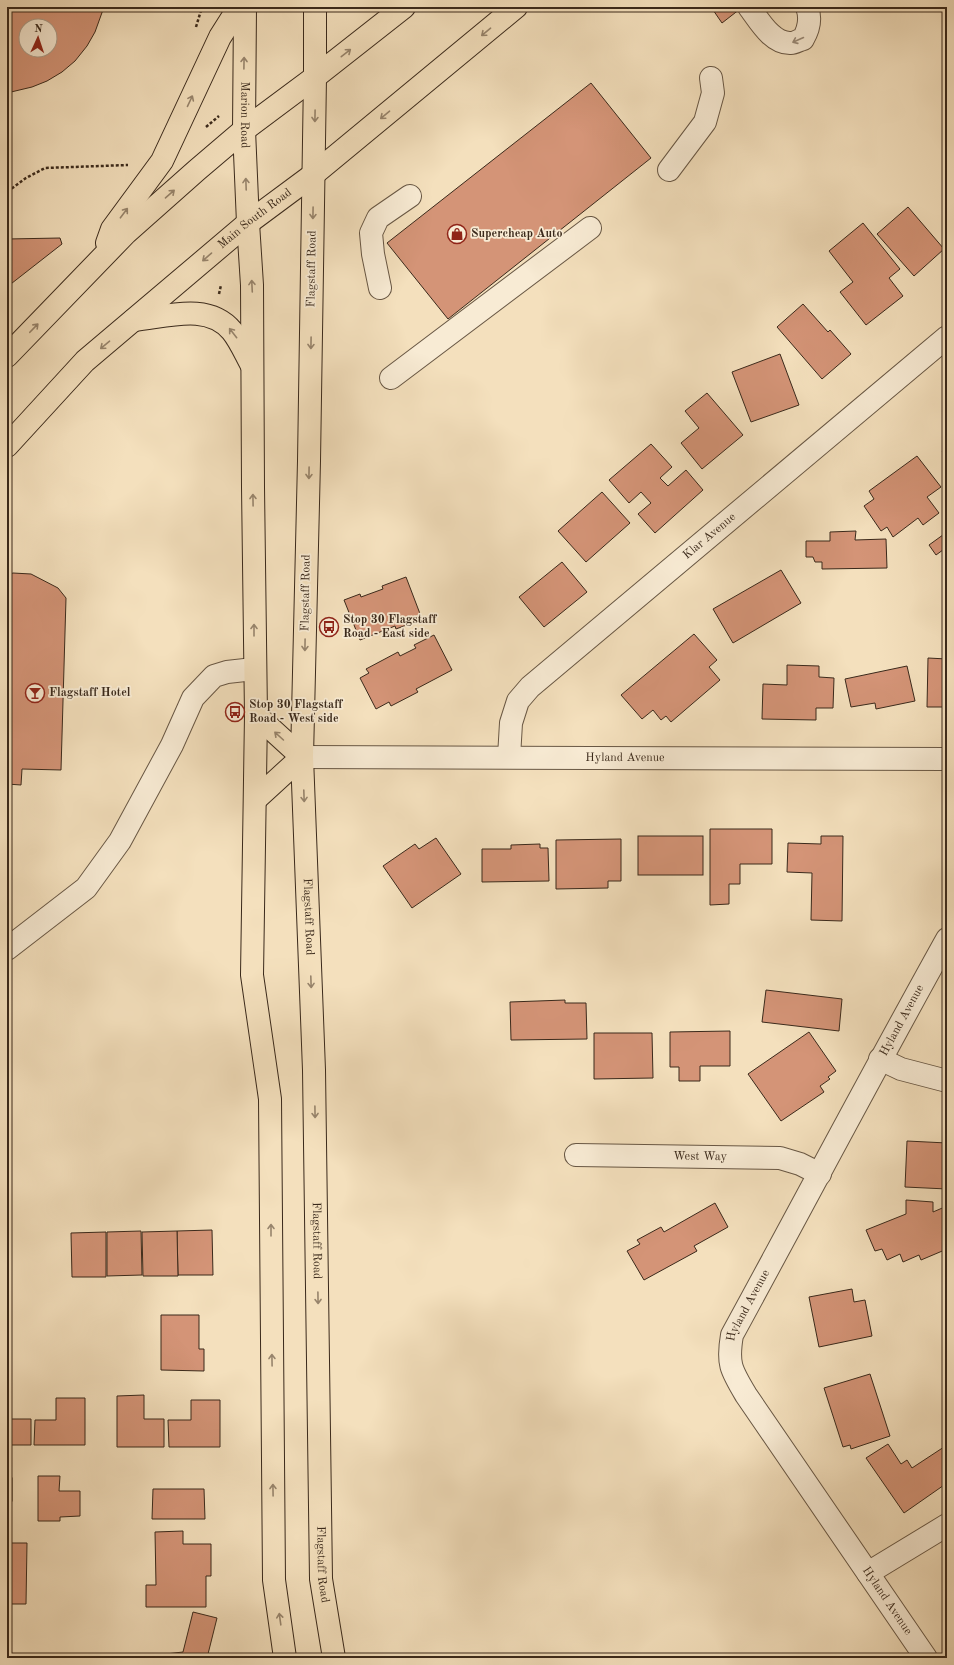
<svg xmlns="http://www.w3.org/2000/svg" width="954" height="1665" viewBox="0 0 954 1665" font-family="'Old Standard TT',serif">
<rect width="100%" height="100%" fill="#f4e0bd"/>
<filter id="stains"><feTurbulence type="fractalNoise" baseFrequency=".005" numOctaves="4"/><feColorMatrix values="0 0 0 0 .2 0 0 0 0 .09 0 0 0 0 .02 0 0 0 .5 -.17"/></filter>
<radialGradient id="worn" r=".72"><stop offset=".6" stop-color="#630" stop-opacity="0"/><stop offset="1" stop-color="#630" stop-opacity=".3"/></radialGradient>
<!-- building -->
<g fill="#d49477" stroke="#3a291b" fill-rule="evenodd">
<path d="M7 7H104L95 32 87 46 75 61 62 72 47 81 32 87 11 92H7ZM26 26H50V50H26Z"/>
<polygon points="711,7 739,7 740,9 722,23"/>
<polygon points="591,83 651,158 448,319 387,243"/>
<polygon points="908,207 944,249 914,276 877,234"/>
<polygon points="863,223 900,269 889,278 903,296 866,325 840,292 853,282 829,251"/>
<polygon points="60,238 62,244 7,287 7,239"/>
<polygon points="803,304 828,332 830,330 851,354 822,379 777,327"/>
<polygon points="780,354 799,405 751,422 732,372"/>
<polygon points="707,393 743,435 702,469 681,443 699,428 685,411"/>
<polygon points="651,444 672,467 660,478 668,486 686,470 703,490 655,533 638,514 651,503 641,492 629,503 609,480"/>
<polygon points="947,447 947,457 942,451"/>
<polygon points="917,456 941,487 927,497 939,513 923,525 918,518 893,537 887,527 881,531 864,506 874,499 869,491"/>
<polygon points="602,492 630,523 586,562 558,531"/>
<polygon points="856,531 855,540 886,539 887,568 822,569 822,562 815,562 813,557 806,557 806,541 830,541 830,532"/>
<polygon points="947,532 947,547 936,555 929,545"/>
<polygon points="562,562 587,592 544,627 519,597"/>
<polygon points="781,570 801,603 733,643 713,609"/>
<polygon points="13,573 31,574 58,588 66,598 61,770 22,769 21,785 7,784 7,575"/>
<polygon points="406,577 422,619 396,629 395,626 360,640 344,600 360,594 361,597 383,589 382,586"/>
<polygon points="694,634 717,660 709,667 720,680 671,722 666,716 661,720 653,710 642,719 621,695"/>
<polygon points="434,635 452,670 416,689 418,692 391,706 389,702 376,709 360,678 369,673 366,669 398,652 400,656 416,648 414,645"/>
<polygon points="928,658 947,659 947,707 927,707"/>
<polygon points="787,665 819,666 819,677 834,678 833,708 816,708 816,720 762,719 763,684 787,685"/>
<polygon points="907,666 915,701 876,709 875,703 851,707 845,679"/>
<polygon points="710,829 772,829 772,864 740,864 740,884 729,884 729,904 710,905"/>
<rect x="638" y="836" width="65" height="39"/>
<polygon points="821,836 843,836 842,921 811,920 812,873 787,872 788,843 821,844"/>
<polygon points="436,838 461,874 412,908 383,866 415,844 419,849"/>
<polygon points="621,839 621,881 608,881 608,888 556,889 556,840"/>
<polygon points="540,844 540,848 548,848 549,881 482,882 482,849 511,849 511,845"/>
<polygon points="766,990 842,999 839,1031 762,1022"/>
<polygon points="565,1000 565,1003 586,1003 587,1039 511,1040 510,1002"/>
<polygon points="730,1031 730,1066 700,1066 700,1081 679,1081 679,1067 670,1067 670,1032"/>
<polygon points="809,1032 836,1071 828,1077 830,1079 820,1086 824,1092 781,1121 748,1074"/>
<polygon points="594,1033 652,1033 653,1078 594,1079"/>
<polygon points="907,1141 947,1143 947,1189 905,1187"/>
<polygon points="906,1200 933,1202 933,1212 947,1206 947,1249 921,1260 919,1255 903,1262 900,1254 887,1260 882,1249 875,1251 866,1230 906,1214"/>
<polygon points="715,1203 728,1227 694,1246 697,1251 644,1280 627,1251 640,1244 637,1240 661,1227 664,1232"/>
<polygon points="212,1230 213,1275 178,1275 177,1231"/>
<polygon points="141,1231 142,1275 107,1276 107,1232"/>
<polygon points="177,1231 178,1276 143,1276 142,1232"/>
<polygon points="106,1232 106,1277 72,1277 71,1233"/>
<polygon points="852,1289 854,1302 865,1300 872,1336 819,1347 809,1297"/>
<polygon points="161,1315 199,1315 199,1349 204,1349 204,1371 161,1370"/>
<polygon points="870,1374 890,1436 851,1449 850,1445 843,1447 824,1388"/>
<polygon points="144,1395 144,1419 164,1419 164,1447 117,1447 117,1396"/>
<polygon points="56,1398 85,1398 85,1445 34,1445 35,1420 56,1420"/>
<polygon points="191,1400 220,1400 220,1447 169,1447 168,1420 191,1420"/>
<polygon points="7,1403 11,1407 11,1419 31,1419 31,1445 7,1445"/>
<polygon points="888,1444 901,1464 907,1460 912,1468 947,1445 947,1483 904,1513 866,1458"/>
<polygon points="38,1476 60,1476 59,1491 80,1491 80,1516 60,1517 60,1521 38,1521"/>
<rect x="7" y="1478" width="5" height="23"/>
<polygon points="153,1489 204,1489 205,1519 152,1519"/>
<rect x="7" y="1506" width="4" height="25"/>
<polygon points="183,1531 183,1544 211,1544 211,1576 206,1576 206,1607 146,1607 146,1585 156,1585 155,1532"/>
<polygon points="7,1543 27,1543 26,1604 7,1604"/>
<polygon points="193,1612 217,1618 207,1658 157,1658 157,1655 183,1652"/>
</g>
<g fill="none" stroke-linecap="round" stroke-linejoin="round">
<defs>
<g id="minor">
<path d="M749 7C759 20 772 44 791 43 795 43 799 40 803 39 809 29 811 18 807 7"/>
<polyline points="669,170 705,122 713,93 711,78"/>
<polyline points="380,288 373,254 371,233 378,218 410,196"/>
<polyline points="391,378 590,228"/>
<path id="s1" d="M302 757 947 759"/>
<path id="s2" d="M509 757 511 723 518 701 530 687 947 337"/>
<polyline points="7,949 86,888 120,841 172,745 193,698 214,676 227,672 254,669"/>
<polyline points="880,1059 901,1069 947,1081"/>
<path id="s3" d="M576 1155 780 1158 800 1164 820 1174"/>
<polyline points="868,1573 947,1525"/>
<path id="s4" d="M926 1658 746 1395C731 1370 727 1364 732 1335 804 1203 874 1070 947 939"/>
</g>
<g id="major">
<path id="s5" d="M245 7 244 130 248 223 252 285 253 487 256 715 252 975 270 1099 274 1580 285 1658"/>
<path id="s6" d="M315 7V77L309 461 302 757 314 1070 321 1579 334 1658"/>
<path d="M134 320C166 317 208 302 232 331 240 341 245 353 251 364"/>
<polyline points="256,715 302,757"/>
<polyline points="255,800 302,757"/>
</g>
<g id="highway">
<polyline points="107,243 112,229 162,161 220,37 239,7"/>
<polyline points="7,356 126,233 197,170 244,130 315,77 404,7"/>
<path id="s7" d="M7 446 85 361 248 223 314 174 516 7"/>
</g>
</defs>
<!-- minor casing -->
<use href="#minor" stroke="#685744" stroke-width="24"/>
<!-- major casing -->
<use href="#major" stroke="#3a291b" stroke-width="24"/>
<!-- highway casing -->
<use href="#highway" stroke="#3a291b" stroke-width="24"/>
<!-- path -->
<g stroke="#3a291b" stroke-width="2.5" stroke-dasharray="3 2" stroke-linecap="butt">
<polyline points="196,27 202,7"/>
<polyline points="206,127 219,116"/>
<polyline points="7,190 11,189 26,178 45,168 128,165"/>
<polyline points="219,294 221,285"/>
</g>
<!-- minor -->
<use href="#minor" stroke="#f8ebd4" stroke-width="22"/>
<!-- major -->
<use href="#major" stroke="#f4e0bd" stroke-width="22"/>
<!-- highway -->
<use href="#highway" stroke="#f4e0bd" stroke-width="22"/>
</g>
<!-- one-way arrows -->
<defs><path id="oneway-shaft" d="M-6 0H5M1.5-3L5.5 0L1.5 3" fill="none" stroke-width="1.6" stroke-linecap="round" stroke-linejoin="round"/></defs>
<g stroke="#97846c">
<use href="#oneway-shaft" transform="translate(486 32) rotate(140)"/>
<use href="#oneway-shaft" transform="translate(346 53) rotate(-38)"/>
<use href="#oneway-shaft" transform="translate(244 63) rotate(-89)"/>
<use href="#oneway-shaft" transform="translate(190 101) rotate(-65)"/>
<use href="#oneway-shaft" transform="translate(385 115) rotate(140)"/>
<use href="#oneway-shaft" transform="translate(315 116) rotate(91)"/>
<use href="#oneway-shaft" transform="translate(246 184) rotate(-92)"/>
<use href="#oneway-shaft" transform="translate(170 194) rotate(-41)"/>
<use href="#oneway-shaft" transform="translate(124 213) rotate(-53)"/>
<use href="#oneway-shaft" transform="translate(313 213) rotate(91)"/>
<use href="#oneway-shaft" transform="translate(207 257) rotate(139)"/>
<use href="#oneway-shaft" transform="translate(252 286) rotate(-93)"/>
<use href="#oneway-shaft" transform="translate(34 328) rotate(-46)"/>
<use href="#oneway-shaft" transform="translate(233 333) rotate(-128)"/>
<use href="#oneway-shaft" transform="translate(311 343) rotate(91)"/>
<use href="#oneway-shaft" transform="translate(105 345) rotate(140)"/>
<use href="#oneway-shaft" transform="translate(309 473) rotate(91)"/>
<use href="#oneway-shaft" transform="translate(253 500) rotate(-91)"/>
<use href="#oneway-shaft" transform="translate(254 630) rotate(-90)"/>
<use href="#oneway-shaft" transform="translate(305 645) rotate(91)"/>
<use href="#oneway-shaft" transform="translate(279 736) rotate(-138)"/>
<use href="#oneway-shaft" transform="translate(304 796) rotate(88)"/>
<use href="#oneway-shaft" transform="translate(311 982) rotate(88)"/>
<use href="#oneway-shaft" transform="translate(315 1112) rotate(89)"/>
<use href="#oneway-shaft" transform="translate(271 1230) rotate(-90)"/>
<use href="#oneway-shaft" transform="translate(318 1298) rotate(89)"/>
<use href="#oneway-shaft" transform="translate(272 1360) rotate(-91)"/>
<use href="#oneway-shaft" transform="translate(273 1490) rotate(-91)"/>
<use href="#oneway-shaft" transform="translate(280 1619) rotate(-98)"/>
</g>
<use stroke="#998a78" href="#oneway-shaft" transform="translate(798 40) rotate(156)"/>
<!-- icons -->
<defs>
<symbol id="shop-ring" viewBox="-11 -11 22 22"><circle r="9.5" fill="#f8ebd4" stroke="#8f2418" stroke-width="1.5"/><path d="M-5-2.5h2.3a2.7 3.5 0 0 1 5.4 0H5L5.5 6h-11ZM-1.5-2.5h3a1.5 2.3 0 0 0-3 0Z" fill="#8f2418"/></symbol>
<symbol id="bus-ring" viewBox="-11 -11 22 22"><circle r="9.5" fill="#f8ebd4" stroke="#8f2418" stroke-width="1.5"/><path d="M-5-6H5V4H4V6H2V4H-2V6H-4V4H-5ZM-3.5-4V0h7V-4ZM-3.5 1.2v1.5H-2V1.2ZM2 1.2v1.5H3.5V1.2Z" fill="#8f2418"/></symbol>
<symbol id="bar-ring" viewBox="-11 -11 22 22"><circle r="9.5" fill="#f8ebd4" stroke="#8f2418" stroke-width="1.5"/><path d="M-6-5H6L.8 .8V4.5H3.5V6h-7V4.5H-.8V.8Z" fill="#8f2418"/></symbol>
</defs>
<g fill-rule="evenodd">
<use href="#shop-ring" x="446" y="223" width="22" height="22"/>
<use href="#bus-ring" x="318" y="616" width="22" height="22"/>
<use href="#bar-ring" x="24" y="682" width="22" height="22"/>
<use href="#bus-ring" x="224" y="701" width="22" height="22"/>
</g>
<g text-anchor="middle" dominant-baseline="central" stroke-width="3.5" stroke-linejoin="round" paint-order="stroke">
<!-- street labels -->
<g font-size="12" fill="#3a291b" stroke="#f8ebd4">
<text stroke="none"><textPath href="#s5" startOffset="108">Marion Road</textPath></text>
<text stroke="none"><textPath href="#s7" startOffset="337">Main South Road</textPath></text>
<text transform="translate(312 269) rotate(-89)">Flagstaff Road</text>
<text stroke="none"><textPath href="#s2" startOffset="310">Klar Avenue</textPath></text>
<text transform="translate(306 593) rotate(-89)">Flagstaff Road</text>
<text stroke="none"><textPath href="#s1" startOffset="323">Hyland Avenue</textPath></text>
<text stroke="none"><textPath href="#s6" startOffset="910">Flagstaff Road</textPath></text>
<text stroke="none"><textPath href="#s4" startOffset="740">Hyland Avenue</textPath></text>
<text stroke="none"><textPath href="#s3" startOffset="124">West Way</textPath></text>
<text stroke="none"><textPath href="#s6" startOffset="1234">Flagstaff Road</textPath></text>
<text stroke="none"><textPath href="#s4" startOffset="416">Hyland Avenue</textPath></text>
<text stroke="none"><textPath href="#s6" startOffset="1558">Flagstaff Road</textPath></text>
<text transform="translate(887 1601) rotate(56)">Hyland Avenue</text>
</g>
<!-- poi labels -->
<g font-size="12" font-weight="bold" fill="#3a291b" stroke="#f8ebd4" text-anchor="start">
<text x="471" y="234">Supercheap Auto</text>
<text x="343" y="620">Stop 30 Flagstaff<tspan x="343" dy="14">Road - East side</tspan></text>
<text x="49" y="693">Flagstaff Hotel</text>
<text x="249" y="705">Stop 30 Flagstaff<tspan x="249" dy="14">Road - West side</tspan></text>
</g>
</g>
<!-- margin -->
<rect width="954" height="1665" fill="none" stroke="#f4e0bd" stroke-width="24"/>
<rect x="8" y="8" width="938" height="1649" fill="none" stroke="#3a291b" stroke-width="2"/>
<rect x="12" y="12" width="930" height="1641" fill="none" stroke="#3a291b"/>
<!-- north arrow -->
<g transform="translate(38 38) rotate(3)"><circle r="19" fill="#f8ebd4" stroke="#ac9d8a"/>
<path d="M0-3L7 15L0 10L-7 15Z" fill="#8f2418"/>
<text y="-6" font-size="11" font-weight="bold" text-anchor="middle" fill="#3a291b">N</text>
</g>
<rect width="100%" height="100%" filter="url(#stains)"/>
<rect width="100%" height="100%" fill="url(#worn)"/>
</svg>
